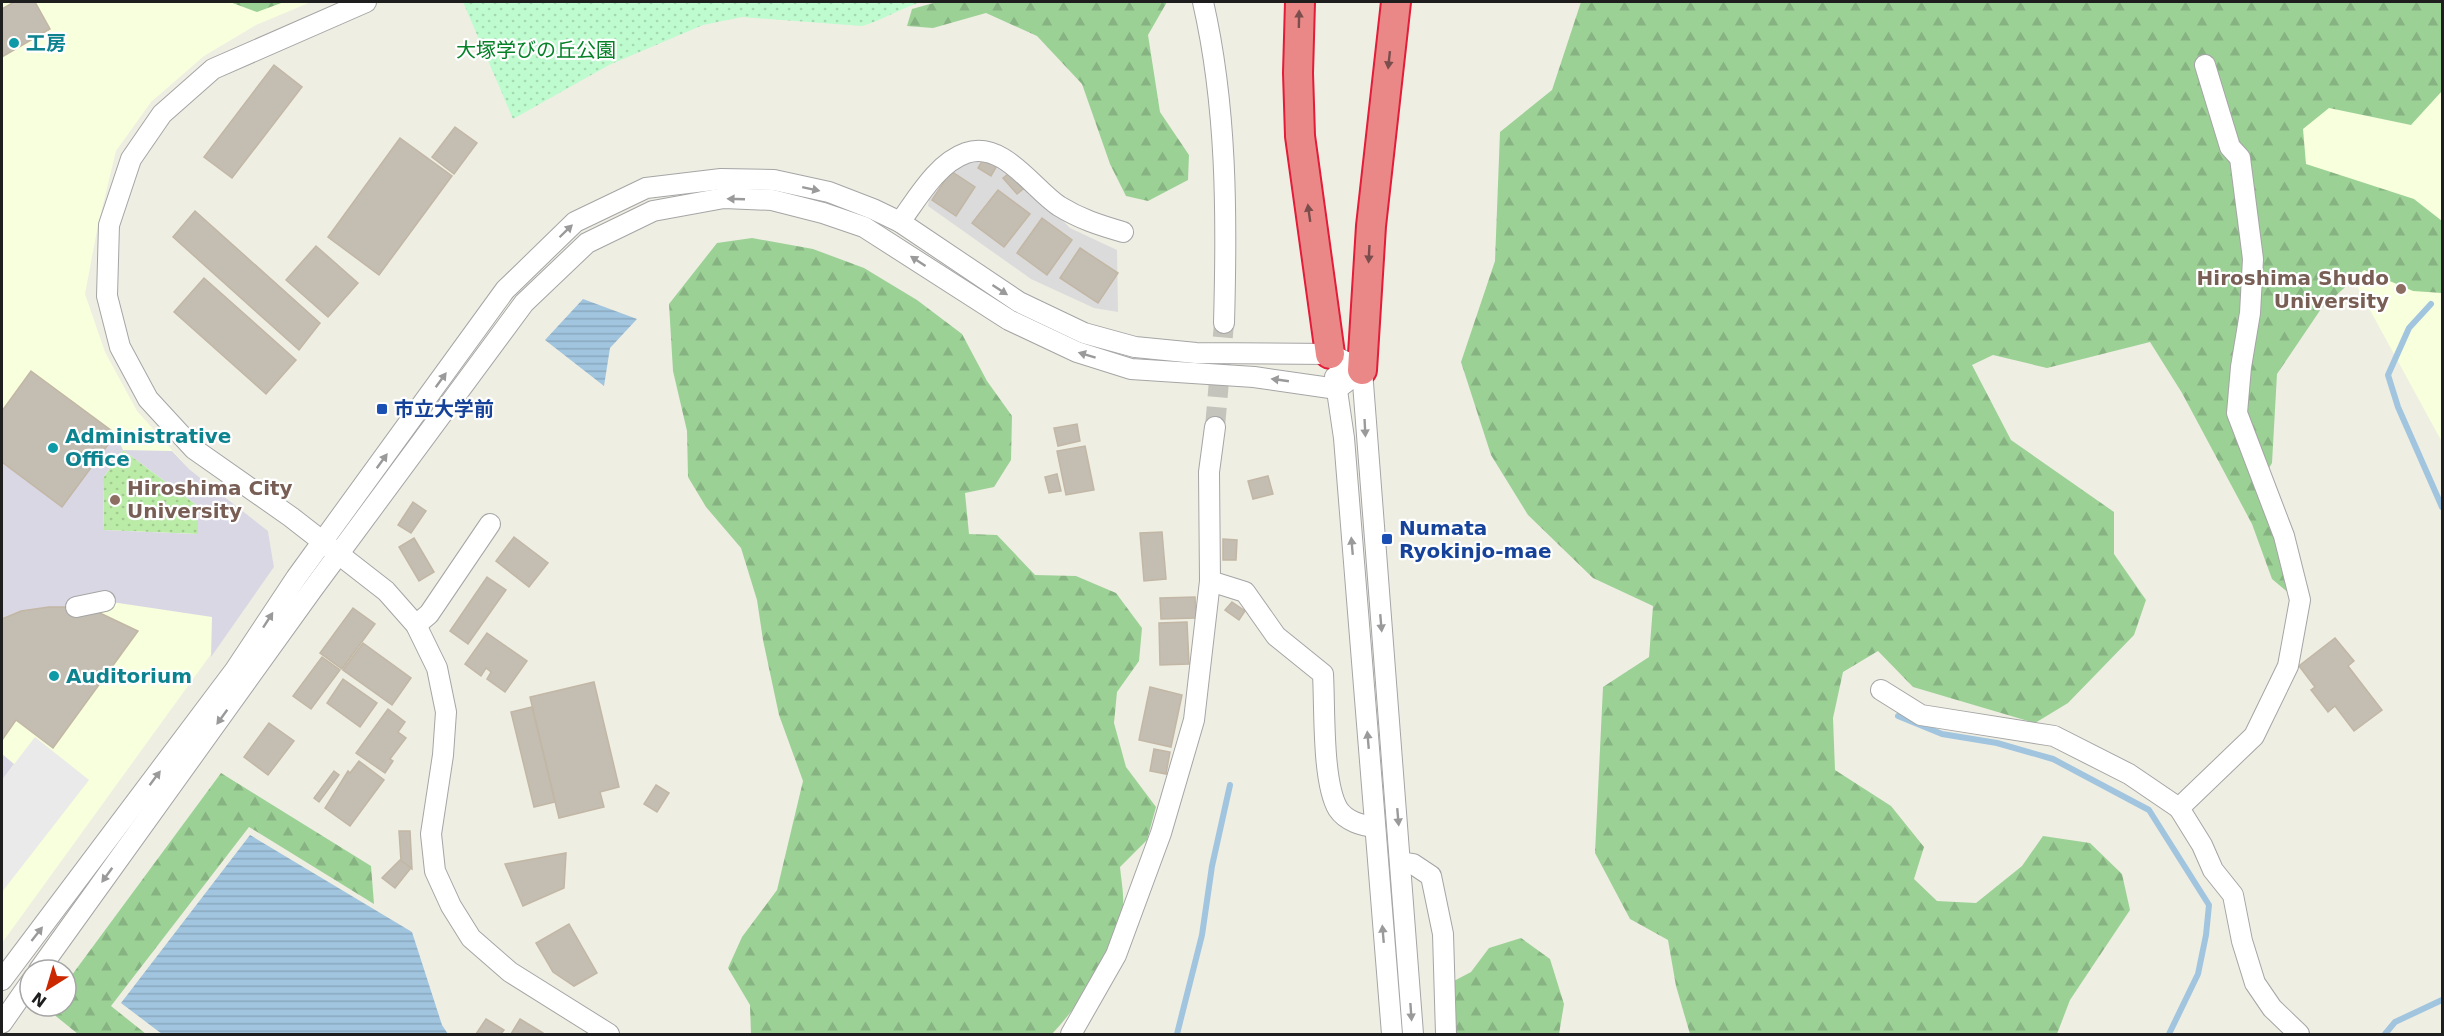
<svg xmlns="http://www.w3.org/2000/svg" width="2444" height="1036" viewBox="0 0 2444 1036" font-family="'DejaVu Sans','Noto Sans JP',sans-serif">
<defs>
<pattern id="forest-firs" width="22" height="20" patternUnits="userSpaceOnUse" patternTransform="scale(1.5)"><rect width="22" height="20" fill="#9cd196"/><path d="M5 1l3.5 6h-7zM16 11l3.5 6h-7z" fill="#86b381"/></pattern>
<pattern id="park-dots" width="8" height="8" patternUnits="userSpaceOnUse" patternTransform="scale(1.5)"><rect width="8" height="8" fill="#befccf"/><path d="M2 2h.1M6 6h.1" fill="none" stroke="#a3d8b1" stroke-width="1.8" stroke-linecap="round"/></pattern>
<pattern id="garden-dots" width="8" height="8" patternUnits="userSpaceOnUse" patternTransform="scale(1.5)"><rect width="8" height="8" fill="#bbeca7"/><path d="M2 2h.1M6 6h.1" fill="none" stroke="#a0ca8f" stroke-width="1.8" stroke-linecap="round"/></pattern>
<pattern id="water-rules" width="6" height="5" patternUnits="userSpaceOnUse" patternTransform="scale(1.5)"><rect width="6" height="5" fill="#a1c5df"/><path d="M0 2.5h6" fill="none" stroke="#8aa9bf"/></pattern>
</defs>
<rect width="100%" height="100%" fill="#efeee3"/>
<!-- residential -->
<polygon fill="#dcdbdb" points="974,154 1004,161 1070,228 1117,250 1118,312 1094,308 1031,279 928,206 930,193 948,170"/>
<!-- education -->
<g fill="#f8ffdd">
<polygon points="2,2 311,2 256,25 204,56 151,102 116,151 98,225 85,294 105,352 137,411 189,469 268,531 274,567 2,943"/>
<polygon points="2442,2 2442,442 2275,136"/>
</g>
<!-- forest -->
<g fill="url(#forest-firs)">
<polygon points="230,2 284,2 257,12"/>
<polygon points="937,2 1167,2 1148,35 1160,112 1189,155 1188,180 1148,201 1126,196 1110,164 1082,84 1037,36 986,13 933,28 907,26 912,9"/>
<polygon points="1581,2 2442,2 2442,91 2411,125 2329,108 2303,129 2306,164 2414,199 2442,221 2442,293 2413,291 2364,270 2321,309 2277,374 2272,463 2261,482 2291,595 2272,579 2252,524 2182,393 2150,342 2047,368 1993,355 1972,365 2011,440 2114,512 2114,554 2146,600 2134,635 2068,703 2035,723 1913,687 1878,651 1843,672 1833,718 1835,770 1891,806 1924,847 1914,879 1937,901 1976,903 2022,866 2043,836 2090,843 2122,874 2130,910 2070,1000 2057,1034 1690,1034 1676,986 1668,940 1630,919 1595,853 1603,687 1649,657 1653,606 1593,578 1528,515 1491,455 1461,362 1495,261 1500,132 1552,90"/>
<path d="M752 238 813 249 864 268 917 300 962 334 987 381 1012 416 1011 460 994 487 965 493 969 534 997 535 1035 575 1076 576 1116 593 1142 628 1139 661 1117 692 1114 723 1126 767 1156 807 1147 840 1120 867C1121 879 1124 893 1123 905 1119 948 1081 1003 1052 1034H751L750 1005 728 968 742 937 777 890 803 781 779 715 763 640 757 600 741 548 706 507 688 477 687 431 673 371 669 304 717 243Z"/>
<polygon points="221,773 371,866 374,904 249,827 111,1006 146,1034 78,1034 47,1009 49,1006 66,1006 66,983"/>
<polygon points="1521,938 1550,959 1564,1004 1559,1034 1452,1034 1450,983 1471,972 1489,948"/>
</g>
<!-- park -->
<path fill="url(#park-dots)" d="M463 2H922C900 8 884 20 862 26L742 17 703 25 609 65 513 119Z"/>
<!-- garden -->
<polygon fill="url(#garden-dots)" points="123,450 198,506 198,534 104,530 103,478"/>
<!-- parking -->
<polygon fill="#eaeaea" points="35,737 89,780 2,892 2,780"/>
<!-- plaza -->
<g fill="#dad7e5" fill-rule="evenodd">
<path d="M116 434 123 450 172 451 189 469 268 531 274 567 211 657 212 617 105 601 76 607 21 611 2 619V462L62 507ZM123 450 198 506V534L104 530 103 478Z"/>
<polygon points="2,754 14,764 2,780"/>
</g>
<!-- water -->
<g fill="url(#water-rules)">
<polygon points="583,299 637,319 610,348 604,386 545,340"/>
<polygon points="250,835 412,932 442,1025 448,1034 162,1034 121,1003"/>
</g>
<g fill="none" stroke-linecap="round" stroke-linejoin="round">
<!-- stream -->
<g stroke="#a1c5df" stroke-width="6">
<polyline points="2431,304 2409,328 2388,375 2398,407 2442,507"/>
<polyline points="1898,716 1942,734 1997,743 2053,759 2149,810 2209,905 2206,935 2198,974 2169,1034"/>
<polyline points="1177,1034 1202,935 1212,866 1230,785"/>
<polyline points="2385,1034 2395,1022 2442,1000"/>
</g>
</g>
<!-- building -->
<g fill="#c4bdb2" stroke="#c2b7a5" stroke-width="1.5">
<polygon points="14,2 35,2 50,29 2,57 2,9"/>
<polygon points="274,65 302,87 232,178 204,157"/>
<polygon points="455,127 477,143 454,174 432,157"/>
<polygon points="400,138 452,176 379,275 328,237"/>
<polygon points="985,156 998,164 991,176 978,168"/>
<polygon points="1013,170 1027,186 1017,194 1003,178"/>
<polygon points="951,171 975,187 956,216 932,200"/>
<polygon points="998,190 1030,214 1004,247 972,223"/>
<polygon points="195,211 320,323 299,350 173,237"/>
<polygon points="1042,218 1072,240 1047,275 1017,253"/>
<polygon points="316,246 358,283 328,317 286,280"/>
<polygon points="1080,248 1118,273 1098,303 1060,278"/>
<polygon points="204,278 296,360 266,394 174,312"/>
<polygon points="31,371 116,434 62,507 2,462 2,411"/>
<polygon points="1077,424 1080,441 1058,446 1054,428"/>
<polygon points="1085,446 1094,490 1066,495 1057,451"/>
<polygon points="1057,474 1061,491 1049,493 1045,477"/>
<polygon points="1268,476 1273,494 1253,499 1248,481"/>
<polygon points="413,502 426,511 411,533 398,525"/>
<polygon points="1162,532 1166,579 1144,581 1140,533"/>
<polygon points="514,537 548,563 529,587 496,561"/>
<polygon points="414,538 434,572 419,581 399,547"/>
<polygon points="1223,539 1237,540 1236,560 1223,560"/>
<polygon points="487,577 506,590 468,644 450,631"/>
<polygon points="1195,597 1196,618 1161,619 1160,598"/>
<polygon points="1232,602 1245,611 1239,620 1225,610"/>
<polygon points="49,607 76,607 102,614 138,631 53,748 16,720 2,740 2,619 21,611"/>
<polygon points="353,608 375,624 342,669 320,653"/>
<polygon points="1187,622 1189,664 1160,665 1159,623"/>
<polygon points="487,633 527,661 505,692 487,679 491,672 486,668 481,676 465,664"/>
<polygon points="2335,638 2354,661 2348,666 2382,710 2354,731 2335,706 2328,712 2311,690 2315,687 2299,666"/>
<polygon points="363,643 411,678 392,705 343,670"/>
<polygon points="322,657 340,670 311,709 293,696"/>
<polygon points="343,679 377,703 360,727 327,703"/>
<polygon points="594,682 619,787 600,792 604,807 559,818 530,697"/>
<polygon points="1150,687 1182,695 1171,747 1139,740"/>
<polygon points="532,707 555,802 534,807 511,712"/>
<polygon points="388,709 405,722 398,732 406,738 390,759 393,761 385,773 356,753"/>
<polygon points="269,723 294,741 268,775 244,757"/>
<polygon points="1154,749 1170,752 1166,774 1150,771"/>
<polygon points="359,761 384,780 350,826 325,808 348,771 350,773"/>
<polygon points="334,771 339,775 319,802 314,798"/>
<polygon points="656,785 669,793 657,812 644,804"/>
<polygon points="399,831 410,831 412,869 401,861"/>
<polygon points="566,853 564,888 523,906 505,864"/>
<polygon points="400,860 411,868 395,888 382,878"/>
<polygon points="569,924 597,973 574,986 553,972 536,943"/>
<polygon points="486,1019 504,1030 501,1034 476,1034"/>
<polygon points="520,1019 543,1033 542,1034 511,1034"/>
</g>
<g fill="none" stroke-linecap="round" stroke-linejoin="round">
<!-- minor-tunnel -->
<polyline stroke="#c5c4bc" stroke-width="20" stroke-dasharray="20 10" stroke-linecap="butt" points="1215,427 1224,323"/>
<defs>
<g id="minor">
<polyline points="366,2 213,69 162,114 131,159 109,225 107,296 120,347 148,399 194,449 291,517 386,591 416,625 437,668 446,712 443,755 431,834 435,871 451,906 471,938 510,972 609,1034"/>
<path d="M1203 2C1227 107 1227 216 1224 323"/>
<polyline points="2205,65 2230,147 2240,158 2253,259 2250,313 2241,367 2237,413 2284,536 2300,600 2288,666 2254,736 2179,808 2202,845 2213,870 2233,895 2242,941 2255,983 2272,1008 2299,1034"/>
<path d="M900 222C917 199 937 163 966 153 1003 140 1033 189 1059 206 1080 219 1099 225 1123 232"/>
<polyline points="1362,370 1413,1034"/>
<polyline points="1335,377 1344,438 1392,1034"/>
<path d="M1210 581 1245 592 1276 636 1323 674C1325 708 1322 782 1338 809 1346 821 1362 826 1375 827"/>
<polyline points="76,607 105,601"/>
<polyline points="416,625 429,614 490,524"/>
<polyline points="1881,690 1921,715 2054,736 2129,774 2179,808"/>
<polyline points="1401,862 1413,864 1431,876 1443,934 1446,1034"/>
<polyline points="39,970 312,590 524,303 587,243 653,211 724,198 772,200 823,213 864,227 1009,320 1077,352 1131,369 1254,377 1337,389 1362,370"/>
<polyline points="2,980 235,670 296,578 505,290 575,222 646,188 721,179 774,180 829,192 873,209 900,222 1019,302 1084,333 1135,347 1196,353 1330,354 1362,370"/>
<polyline points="2,1023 30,983"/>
<polyline points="1071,1034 1116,955 1161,833 1194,720 1210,581 1209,472 1215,427"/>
</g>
<g id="highway">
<polyline points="1300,2 1298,73 1300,136 1330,354"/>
<polyline points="1362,370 1371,226 1396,2"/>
</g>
</defs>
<!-- minor casing -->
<use href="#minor" stroke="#a5a5a5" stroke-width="22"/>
<!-- highway casing -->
<use href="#highway" stroke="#e21c39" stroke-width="32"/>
<!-- minor -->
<use href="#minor" stroke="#fff" stroke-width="20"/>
<!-- highway -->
<use href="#highway" stroke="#ea8887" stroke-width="28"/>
</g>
<!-- one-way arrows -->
<defs><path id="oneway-solid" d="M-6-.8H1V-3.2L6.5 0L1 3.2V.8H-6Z" transform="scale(1.5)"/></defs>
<g fill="#7a4e4d">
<use href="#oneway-solid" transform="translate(1299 19) rotate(-89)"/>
<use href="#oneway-solid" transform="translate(1389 60) rotate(96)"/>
<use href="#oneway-solid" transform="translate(1309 213) rotate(-98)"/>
<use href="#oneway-solid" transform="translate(1369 254) rotate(93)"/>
</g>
<g fill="#9a9a9a">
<use href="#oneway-solid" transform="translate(811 189) rotate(12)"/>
<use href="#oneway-solid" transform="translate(736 199) rotate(-178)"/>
<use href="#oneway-solid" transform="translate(566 231) rotate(-44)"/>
<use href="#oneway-solid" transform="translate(918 261) rotate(-147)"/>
<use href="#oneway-solid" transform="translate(1000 290) rotate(33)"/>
<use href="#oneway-solid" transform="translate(1087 355) rotate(-163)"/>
<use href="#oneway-solid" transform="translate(441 380) rotate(-54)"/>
<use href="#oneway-solid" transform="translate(1280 380) rotate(-172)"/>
<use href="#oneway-solid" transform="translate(1365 428) rotate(87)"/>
<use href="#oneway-solid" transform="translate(382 461) rotate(-54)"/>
<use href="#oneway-solid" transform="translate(1352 546) rotate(-95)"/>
<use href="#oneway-solid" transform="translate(268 620) rotate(-57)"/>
<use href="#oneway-solid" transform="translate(1381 623) rotate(85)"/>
<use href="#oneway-solid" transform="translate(222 717) rotate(126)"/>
<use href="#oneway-solid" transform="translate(1368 740) rotate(-95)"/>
<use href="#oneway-solid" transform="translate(155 778) rotate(-53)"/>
<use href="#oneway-solid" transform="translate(1398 817) rotate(85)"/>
<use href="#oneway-solid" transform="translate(107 875) rotate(126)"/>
<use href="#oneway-solid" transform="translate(37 934) rotate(-52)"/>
<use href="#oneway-solid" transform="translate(1383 934) rotate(-95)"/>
<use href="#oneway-solid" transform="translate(1411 1012) rotate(86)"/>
</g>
<!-- markers -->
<g fill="#0f9aa8" stroke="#fff" stroke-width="2">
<circle cx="14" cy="43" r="6"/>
<circle cx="53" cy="448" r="6"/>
<circle cx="54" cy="676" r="6"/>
</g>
<g fill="#8d6e63" stroke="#fff" stroke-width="2">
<circle cx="2401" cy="289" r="6"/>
<circle cx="115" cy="500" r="6"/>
</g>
<g fill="#1a4fb4" stroke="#fff" stroke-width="2">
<rect x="376" y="403" width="12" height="12" rx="3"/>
<rect x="1381" y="533" width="12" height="12" rx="3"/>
</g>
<g text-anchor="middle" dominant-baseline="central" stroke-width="4.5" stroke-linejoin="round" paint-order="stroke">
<!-- culture labels -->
<g font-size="20" font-weight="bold" fill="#0d838f" stroke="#fff" text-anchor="start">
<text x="26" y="43">工房</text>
<text x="65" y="436">Administrative<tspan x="65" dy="23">Office</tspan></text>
<text x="66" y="676">Auditorium</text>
</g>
<!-- park labels -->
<g font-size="20" fill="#068128" stroke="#fff">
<text x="536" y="50">大塚学びの丘公園</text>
</g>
<!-- education labels -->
<g font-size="20" font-weight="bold" fill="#785e54" stroke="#fff" text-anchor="end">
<text x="2389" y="278">Hiroshima Shudo<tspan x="2389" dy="23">University</tspan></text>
<text x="127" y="488" text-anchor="start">Hiroshima City<tspan x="127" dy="23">University</tspan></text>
</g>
<!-- transit labels -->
<g font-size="20" font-weight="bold" fill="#164399" stroke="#fff" text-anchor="start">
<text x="394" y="409">市立大学前</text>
<text x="1399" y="528">Numata<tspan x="1399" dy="23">Ryokinjo-mae</tspan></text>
</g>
</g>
<!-- border -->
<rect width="2444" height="1036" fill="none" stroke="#1e1e1e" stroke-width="6"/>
<!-- north arrow -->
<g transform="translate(48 988) rotate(217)"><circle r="28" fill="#ffffff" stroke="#a5a5a5" stroke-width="1.5"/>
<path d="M0-4.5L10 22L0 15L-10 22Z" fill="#cc2800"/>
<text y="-9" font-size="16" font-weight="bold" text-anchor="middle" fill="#1e1e1e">N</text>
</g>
</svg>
